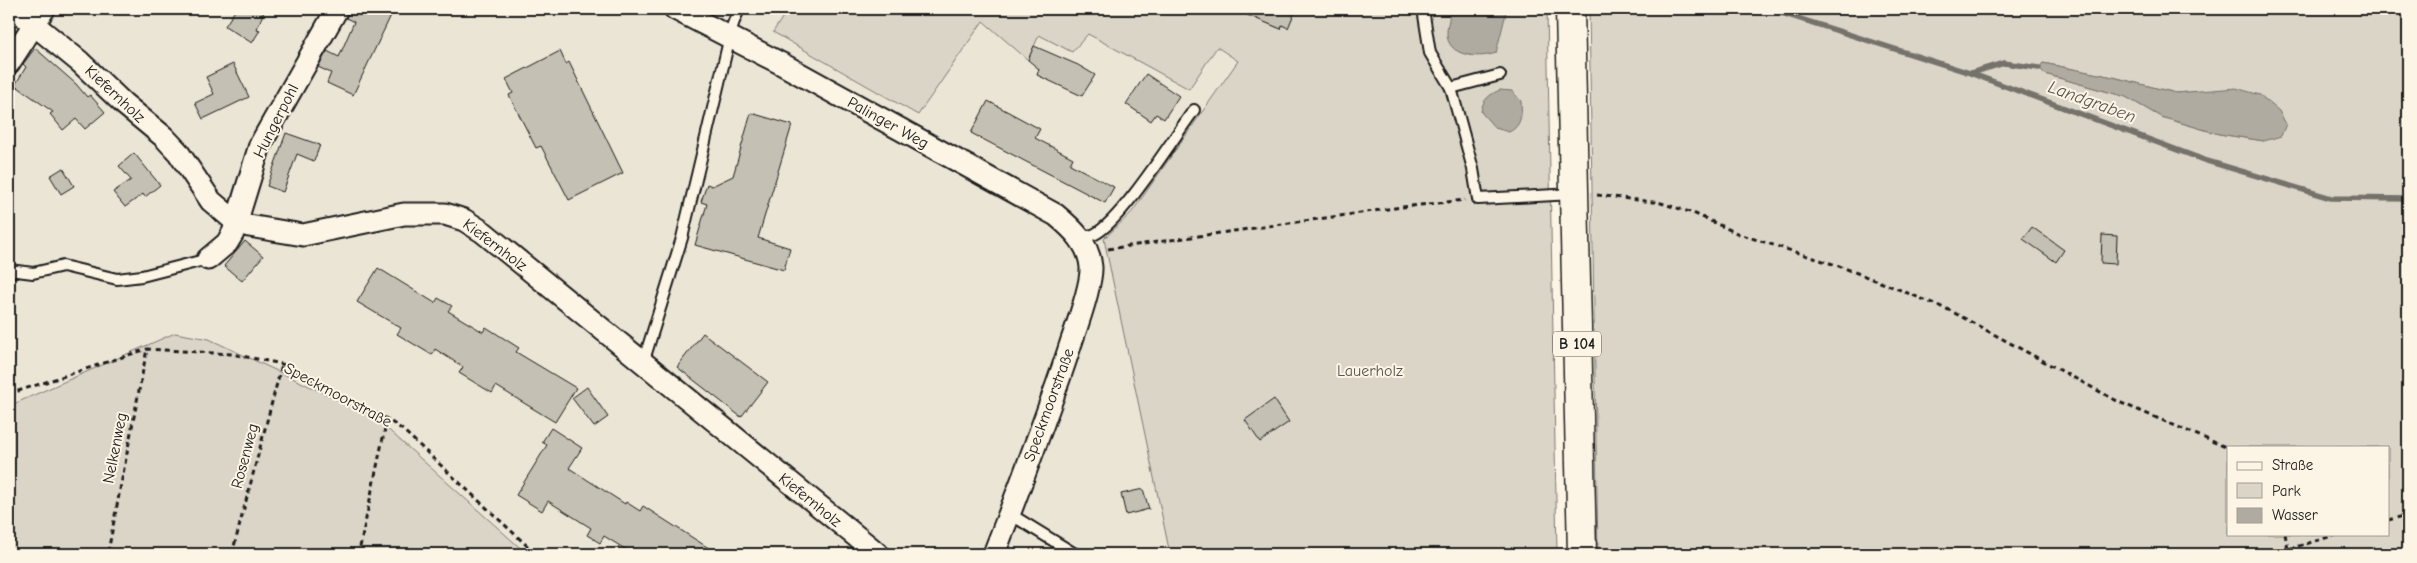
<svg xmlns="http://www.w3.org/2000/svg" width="2417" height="563" viewBox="0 0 2417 563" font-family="'Comic Neue',sans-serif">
<rect width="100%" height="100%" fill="#fcf5e5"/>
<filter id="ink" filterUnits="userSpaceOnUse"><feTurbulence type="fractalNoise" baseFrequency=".02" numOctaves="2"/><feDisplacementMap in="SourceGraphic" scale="10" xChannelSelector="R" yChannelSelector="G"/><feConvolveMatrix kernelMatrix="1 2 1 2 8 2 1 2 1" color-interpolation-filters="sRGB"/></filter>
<g filter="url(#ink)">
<!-- built -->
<polygon fill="#ebe5d6" points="9,9 788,9 773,32 918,115 983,21 1028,59 1039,35 1087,33 1189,88 1217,47 1238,61 1132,212 1104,239 1170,554 527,554 373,416 175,333 9,406 9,238 17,215 9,209"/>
<!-- green -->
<g fill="#dbd5c8" stroke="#7c7872" fill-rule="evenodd">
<polygon points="788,9 1261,9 1257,19 1281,29 1282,25 1288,27 1296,9 1547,9 1557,554 1170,554 1104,239 1132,212 1238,61 1217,47 1189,89 1088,34 1072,52 1039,35 1028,60 983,21 918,115 773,32"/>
<path d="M1589 9H2408V554H1598ZM2043 63 2113 77 2176 93 2216 91 2264 141 2219 134 2161 117 2126 97 2045 74 2039 68ZM2228 447H2388V534H2228Z"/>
<polygon points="175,333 209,339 373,416 527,554 9,554 9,406"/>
</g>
<!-- water -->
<g fill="#b0aba1" stroke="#75726c">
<path d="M1449 9H1507L1496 53C1479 59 1446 57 1447 32 1447 24 1451 17 1449 9Z"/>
<polygon points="2043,63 2113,77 2176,93 2236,88 2260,95 2279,111 2286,124 2281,136 2264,141 2219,134 2161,117 2126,97 2045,74 2039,68"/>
<path d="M1500 90 1512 91 1521 101C1522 113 1522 126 1509 132L1495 128 1481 112C1482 100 1490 94 1500 90Z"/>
</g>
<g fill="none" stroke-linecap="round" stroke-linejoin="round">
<!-- stream -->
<g stroke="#75726c" stroke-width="5.5">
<polyline points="1769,9 1970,73 2207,161 2331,198 2408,199"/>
<polyline points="1971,73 2004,63 2039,68"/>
</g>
</g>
<!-- building -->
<g fill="#c4c0b3" stroke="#1c1c1c">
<polygon points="236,9 265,9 257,29 260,30 252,43 225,26"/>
<polygon points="349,9 394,9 353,95 327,83 331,73 318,67 327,51 339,57 354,22 346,18"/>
<polygon points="1233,9 1296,9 1288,28 1282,25 1281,29"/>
<polygon points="1034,46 1078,65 1095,75 1082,96 1037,75 1039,69 1028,60"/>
<polygon points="35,48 76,84 87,97 90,95 105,112 85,129 76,119 63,130 50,114 53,112 15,85 26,67 23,64"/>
<polygon points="560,51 566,64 569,62 623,173 569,200 541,146 536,148 509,95 513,93 506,79"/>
<polygon points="233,64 249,97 203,119 195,103 214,94 206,77"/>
<polygon points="1146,74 1179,96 1164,119 1156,114 1151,121 1126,104"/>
<polygon points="988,101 1040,129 1035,138 1073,158 1070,164 1114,187 1105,203 971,133"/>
<polygon points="751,113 792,125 758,238 790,248 784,270 695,245 707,204 701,202 707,184 712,186 733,176"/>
<polygon points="286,133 320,145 314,161 297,154 283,192 267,186"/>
<polygon points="134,153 160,185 145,197 143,194 125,207 113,192 131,180 119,166"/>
<polygon points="63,168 74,186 61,194 50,176"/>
<polygon points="2032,227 2064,250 2056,262 2023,239"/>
<polygon points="2102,235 2117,236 2116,264 2101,263"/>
<polygon points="245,241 263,256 242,281 224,266"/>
<polygon points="378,268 435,303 438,298 452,306 448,311 483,332 486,327 519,348 516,352 576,388 555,422 496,386 492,393 459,373 463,367 435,349 432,355 397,334 401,328 357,302"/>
<polygon points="703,333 768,382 741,417 677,367"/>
<polygon points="587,387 608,417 594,427 572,398"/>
<polygon points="1274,399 1289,422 1260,442 1245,420"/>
<polygon points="551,428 582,448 569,468 625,504 626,502 640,511 643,506 718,554 633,554 604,536 600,543 587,535 591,528 548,501 542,511 516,495 547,445 542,442"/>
<polygon points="1143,489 1149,509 1126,515 1121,494"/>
</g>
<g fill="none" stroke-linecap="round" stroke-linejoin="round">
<defs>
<g id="lane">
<polyline points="1423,9 1430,53 1451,88"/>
<polyline points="1500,75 1451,88 1473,169 1478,199 1573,194"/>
<path d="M1080 237C1085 236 1091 236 1095 234 1122 220 1174 137 1194 110"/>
<polyline points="9,270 33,273 63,266 117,279 142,276 208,259"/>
<polyline points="643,363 682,238 733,24 739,9"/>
<polyline points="1010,514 1075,554"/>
</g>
<g id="street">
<polyline points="15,9 80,62 124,104 164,137 178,152 211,201 236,222 249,226 303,235 404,214 445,214 464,220 483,232 878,554"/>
<path d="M675 9 780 63 1056 215C1073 229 1089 244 1091 267 1092 284 1078 323 1072 340 1049 412 1021 483 994 554"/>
<polyline points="9,63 44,9"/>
<polyline points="208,259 227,243 233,233 260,145 337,9"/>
</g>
<polyline id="primary" points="1570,9 1582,554"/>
</defs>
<!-- lane casing -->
<use href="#lane" stroke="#1c1c1c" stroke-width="14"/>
<!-- street casing -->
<use href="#street" stroke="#1c1c1c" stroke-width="25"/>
<!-- primary casing -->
<use href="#primary" stroke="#1c1c1c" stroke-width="31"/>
<!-- path -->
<g stroke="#1c1c1c" stroke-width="3" stroke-dasharray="5 4" stroke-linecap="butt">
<polyline points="1597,195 1661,203 1693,213 1739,234 1839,266 1893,287 1949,310 2119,402 2228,448"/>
<polyline points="1108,249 1402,207 1465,200"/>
<polyline points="9,394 147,349 232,354 282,364 387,419 403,430 536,554"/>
<polyline points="2388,520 2408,515"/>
<polyline points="2285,534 2288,549"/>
<polyline points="360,547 387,419"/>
<polyline points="108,552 147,349"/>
<polyline points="232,554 282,364"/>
<polyline points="2272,554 2339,534"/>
</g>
<!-- lane -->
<use href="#lane" stroke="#fcf5e5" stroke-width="10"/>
<!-- street -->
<use href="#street" stroke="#fcf5e5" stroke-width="21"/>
<!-- primary -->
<use href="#primary" stroke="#fcf5e5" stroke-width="28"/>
</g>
</g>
<g text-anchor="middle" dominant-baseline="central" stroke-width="4" stroke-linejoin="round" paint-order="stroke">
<!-- shield labels -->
<rect fill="#fcf5e5" stroke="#5f5d58" stroke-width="1" x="1553" y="331.5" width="48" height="25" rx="4"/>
<g font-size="15" font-weight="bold" fill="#1c1c1c">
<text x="1577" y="344">B 104</text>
</g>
<!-- street labels -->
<g font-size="16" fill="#1c1c1c" stroke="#fcf5e5">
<text transform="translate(115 94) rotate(43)">Kiefernholz</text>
<text transform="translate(276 121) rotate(-63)">Hungerpohl</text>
<text transform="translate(888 123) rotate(29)">Palinger Weg</text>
<text transform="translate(495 245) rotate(37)">Kiefernholz</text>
<text transform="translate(338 395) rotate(28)">Speckmoorstraße</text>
<text transform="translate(1049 405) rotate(-70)">Speckmoorstraße</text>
<text transform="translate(115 448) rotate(-79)">Nelkenweg</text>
<text transform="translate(245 456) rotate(-75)">Rosenweg</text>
<text transform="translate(810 500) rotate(39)">Kiefernholz</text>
</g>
<!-- park labels -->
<g font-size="16" fill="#555450" stroke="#fcf5e5">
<text x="1370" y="371">Lauerholz</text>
</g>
<!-- water labels -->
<g font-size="18" font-style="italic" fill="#575551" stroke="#fcf5e5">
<text transform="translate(2092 102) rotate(20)">Landgraben</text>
</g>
</g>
<!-- margin -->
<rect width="2417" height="563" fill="none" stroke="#fcf5e5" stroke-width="30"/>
<rect x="15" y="15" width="2387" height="533" fill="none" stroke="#1c1c1c" stroke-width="2" filter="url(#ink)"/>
<!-- legend -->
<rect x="2227" y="446" width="162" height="90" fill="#fcf5e5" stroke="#a29e95"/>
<rect x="2237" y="462" width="25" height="8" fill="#fcf5e5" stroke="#a29e95"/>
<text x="2272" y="470" font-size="15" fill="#1c1c1c">Straße</text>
<rect x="2237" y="483" width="25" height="15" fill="#dbd5c8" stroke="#a29e95"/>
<text x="2272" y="496" font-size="15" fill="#1c1c1c">Park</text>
<rect x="2237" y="508" width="25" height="15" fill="#b0aba1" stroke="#a29e95"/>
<text x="2272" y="520" font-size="15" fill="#1c1c1c">Wasser</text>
</svg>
